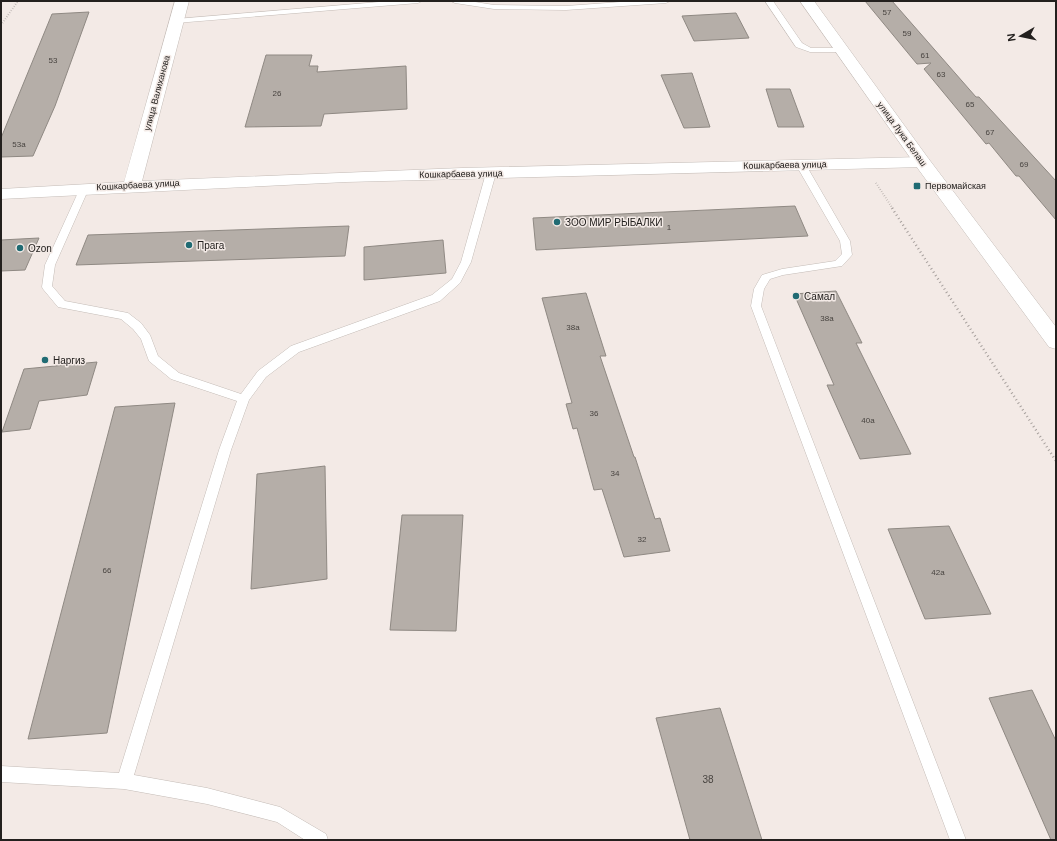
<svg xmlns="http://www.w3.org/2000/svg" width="1057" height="841" viewBox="0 0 1057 841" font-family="Arial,sans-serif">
<rect width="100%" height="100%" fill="#f3eae6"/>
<!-- building -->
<g fill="#b5aea8" stroke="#8f8983">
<polygon points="865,1 892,1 976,97 979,97 1056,181 1056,220 1019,176 1016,176 989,143 986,144 924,69 931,63 917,64"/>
<polygon points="89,12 55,106 33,156 1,157 1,138 52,14"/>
<polygon points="736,13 749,38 694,41 682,16"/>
<polygon points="266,55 312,55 309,66 318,66 317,72 406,66 407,109 324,114 321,126 245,127"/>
<polygon points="692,73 710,127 684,128 661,75"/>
<polygon points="766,89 790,89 804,127 778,127"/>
<polygon points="795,206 808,236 536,250 533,218"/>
<polygon points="349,226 345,256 76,265 88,235"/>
<polygon points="39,238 25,270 1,271 1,240"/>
<polygon points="443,240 446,273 364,280 364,247"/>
<polygon points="836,291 862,343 856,343 911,454 860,459 827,385 834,385 794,294"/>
<polygon points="586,293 606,356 600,356 634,457 635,457 655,519 660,518 670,551 624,557 602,489 594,490 577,428 573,429 566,404 572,403 542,298"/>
<polygon points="97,362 87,395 39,401 30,429 2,432 24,369"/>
<polygon points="175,403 107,733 28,739 115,407"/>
<polygon points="325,466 327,579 251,589 257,474"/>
<polygon points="402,515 463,515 456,631 390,630"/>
<polygon points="949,526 991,614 925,619 888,529"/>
<polygon points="1032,690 1056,741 1056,840 1051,840 989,698"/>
<polygon points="720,708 762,840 690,840 656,718"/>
</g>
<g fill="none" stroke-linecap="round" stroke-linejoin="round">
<defs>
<g id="service">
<polygon points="391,1 422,1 418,3 176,23 172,21 176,19"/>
<polygon points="451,1 469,1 494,5 566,6 634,1 670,1 666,3 566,10 494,9 455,3"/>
<polygon points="765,1 773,1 802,43 811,48 842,48 846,50 842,52 810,52 796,47"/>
<polygon points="801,162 806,165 850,241 852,255 842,266 783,275 770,279 764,289 761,306 966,840 950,840 751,306 754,289 762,275 782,269 835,261 842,254 840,241 796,165"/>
<polygon points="491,170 496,173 471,262 460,283 440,301 299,352 266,377 249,400 231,450 134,775 207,788 280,807 326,834 328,840 305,840 277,822 207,804 124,789 1,782 1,766 119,773 219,450 237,401 171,379 149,361 141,339 133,329 121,319 58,307 43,289 42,287 45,265 81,186 84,185 89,188 55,265 52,286 65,301 128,313 141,323 150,335 158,356 179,373 241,394 258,371 291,346 432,295 452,279 461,262 486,173"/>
</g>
<polygon id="minor" points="175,1 189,1 142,181 462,168 922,157 928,158 930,162 928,166 922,167 346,182 1,199 1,189 124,182"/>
<polygon id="secondary" points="800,1 814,1 928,158 1056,327 1056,349 1049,347 916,166"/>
</defs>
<!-- service casing -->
<use href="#service" stroke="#c4bcb7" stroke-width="1"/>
<!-- minor casing -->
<use href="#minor" stroke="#c4bcb7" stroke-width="1"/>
<!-- secondary casing -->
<use href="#secondary" stroke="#c4bcb7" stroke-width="1"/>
<!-- path-far1 -->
<g stroke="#a7a09d" stroke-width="2" stroke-dasharray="0.5 2" stroke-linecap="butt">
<polyline points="1,25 18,1"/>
<polyline points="876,183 893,209"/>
</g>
<!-- path -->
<polyline stroke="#a7a09d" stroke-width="2.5" stroke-dasharray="1 3" stroke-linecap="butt" points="892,208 1056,461"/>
<!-- service -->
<use href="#service" fill="#fff" fill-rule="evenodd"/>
<!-- minor -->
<use href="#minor" fill="#fff" fill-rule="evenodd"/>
<!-- secondary -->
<use href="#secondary" fill="#fff" fill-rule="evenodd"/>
</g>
<!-- markers -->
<g fill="#206b73" stroke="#f3eae6" stroke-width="1.5">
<rect x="913" y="182" width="8" height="8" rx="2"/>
<circle cx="557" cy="222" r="4"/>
<circle cx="189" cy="245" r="4"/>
<circle cx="20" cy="248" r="4"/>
<circle cx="796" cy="296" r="4"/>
<circle cx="45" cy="360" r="4"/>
</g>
<g text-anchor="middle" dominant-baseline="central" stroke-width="3" stroke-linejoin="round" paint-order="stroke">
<!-- number labels -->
<g font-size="8" fill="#484440">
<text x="887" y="12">57</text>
<text x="907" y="33">59</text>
<text x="925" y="55">61</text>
<text x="53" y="60">53</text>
<text x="941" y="74">63</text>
<text x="277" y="93">26</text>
<text x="970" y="104">65</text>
<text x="990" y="132">67</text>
<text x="19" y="144">53а</text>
<text x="1024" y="164">69</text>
<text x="669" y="227">1</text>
<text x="827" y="318">38а</text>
<text x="573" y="327">38а</text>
<text x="594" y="413">36</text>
<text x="868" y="420">40а</text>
<text x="615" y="473">34</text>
<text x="642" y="539">32</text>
<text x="107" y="570">66</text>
<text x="938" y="572">42а</text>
</g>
<!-- far-street labels -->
<g font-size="9" fill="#23201e" stroke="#f3eae6">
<text transform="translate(157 93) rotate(-75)">улица Валиханова</text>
<text transform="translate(902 134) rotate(54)">улица Лука Белаш</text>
<text transform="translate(785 165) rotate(-1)">Кошкарбаева улица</text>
<text transform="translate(461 174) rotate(-1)">Кошкарбаева улица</text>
<text transform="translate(138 185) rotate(-3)">Кошкарбаева улица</text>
</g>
<!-- far-poi labels -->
<g font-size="9" fill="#23201e" stroke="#f3eae6" text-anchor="start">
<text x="925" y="186">Первомайская</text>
</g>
<!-- poi labels -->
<g font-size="10" fill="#23201e" stroke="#f3eae6" text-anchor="start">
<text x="565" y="222">ЗОО МИР РЫБАЛКИ</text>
<text x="197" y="245">Прага</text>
<text x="28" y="248">Ozon</text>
<text x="804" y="296">Самал</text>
<text x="53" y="360">Наргиз</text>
</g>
<!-- near-number labels -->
<g font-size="10" fill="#484440">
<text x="708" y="779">38</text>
</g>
</g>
<!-- border -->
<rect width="1057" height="841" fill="none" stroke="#23201e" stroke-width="4"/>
<!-- north arrow -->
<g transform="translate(1021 36) rotate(261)" stroke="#f3eae6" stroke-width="3" paint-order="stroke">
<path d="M0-3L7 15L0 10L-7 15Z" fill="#23201e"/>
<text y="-6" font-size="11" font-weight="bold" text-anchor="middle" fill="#23201e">N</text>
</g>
</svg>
